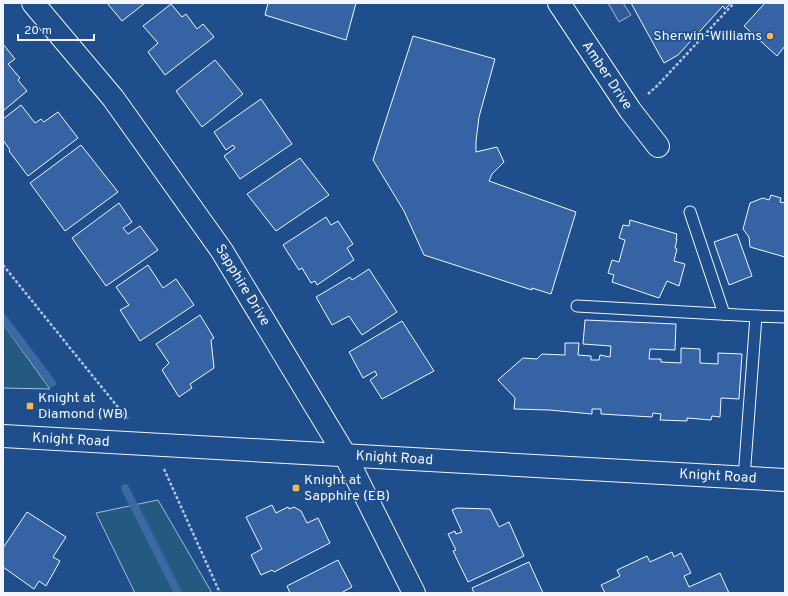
<svg xmlns="http://www.w3.org/2000/svg" width="788" height="596" viewBox="0 0 788 596" font-family="Overpass,sans-serif">
<rect width="100%" height="100%" fill="#1f4e8c"/>
<!-- green -->
<g fill="#245a82" stroke="#a8bbd7">
<polygon points="3,324 50,389 3,388"/>
<polygon points="158,500 212,593 135,593 96,513"/>
</g>
<!-- parking -->
<polygon fill="#305b95" stroke="#a8bbd7" points="608,3 623,3 631,15 619,22"/>
<g fill="none" stroke-linecap="round" stroke-linejoin="round">
<!-- stream -->
<g stroke="#3b69a3" stroke-width="8">
<polyline points="3,318 52,383"/>
<polyline points="125,488 178,593"/>
</g>
</g>
<!-- building -->
<g fill="#3563a3" stroke="#f2f6ff">
<polygon points="107,3 145,3 122,21"/>
<polygon points="268,3 356,3 346,40 265,15"/>
<polygon points="631,3 731,3 725,9 723,6 678,55 664,63"/>
<polygon points="765,3 785,3 785,46 777,56 744,26"/>
<polygon points="171,4 182,17 186,14 197,29 203,24 214,37 165,75 148,52 158,43 143,26"/>
<polygon points="413,36 495,59 479,117 476,141 476,152 497,147 504,162 492,174 489,181 576,212 551,294 532,288 532,290 424,255 404,211 373,160"/>
<polygon points="3,44 15,59 8,64 20,78 18,80 27,91 3,111"/>
<polygon points="215,60 243,94 202,127 176,91"/>
<polygon points="261,99 292,144 240,179 224,156 235,148 233,145 226,150 214,132"/>
<polygon points="21,105 35,123 41,119 44,122 58,112 78,138 28,176 9,151 10,150 3,140 3,119"/>
<polygon points="81,145 118,192 65,231 30,183"/>
<polygon points="300,158 329,195 276,231 247,194"/>
<polygon points="771,195 781,198 780,202 785,203 785,257 750,247 749,237 743,229 750,203 763,198 769,200"/>
<polygon points="119,203 132,222 123,228 128,234 140,226 158,250 106,286 72,238"/>
<polygon points="326,217 331,225 338,221 353,244 347,248 354,260 317,285 315,281 311,283 302,268 299,270 283,245"/>
<polygon points="630,220 677,234 676,239 677,239 675,248 677,249 674,261 685,264 679,286 667,281 659,298 612,282 614,275 608,273 612,260 619,262 625,240 619,238 623,225 629,226"/>
<polygon points="737,234 752,276 729,285 714,242"/>
<polygon points="148,265 163,288 176,279 194,305 140,341 120,310 129,305 116,287"/>
<polygon points="369,269 397,312 362,335 349,316 332,325 316,297 350,277 352,280"/>
<polygon points="200,315 214,338 211,340 214,368 190,384 192,388 179,397 162,370 169,363 156,344"/>
<polygon points="585,320 676,324 675,350 650,349 649,359 661,359 661,362 681,363 681,348 700,349 700,363 718,364 718,353 742,354 739,399 721,398 720,417 712,416 711,420 687,418 687,421 660,420 661,414 653,413 652,417 601,414 601,409 592,409 592,414 549,410 514,409 515,398 498,380 523,358 537,359 542,354 565,355 565,343 579,343 578,355 591,356 591,360 599,360 600,355 610,357 611,346 583,344"/>
<polygon points="402,321 434,371 382,399 370,380 377,375 375,371 363,378 349,352"/>
<polygon points="272,505 276,513 288,507 289,509 294,507 301,511 307,523 318,518 330,543 274,572 272,570 261,575 251,555 262,549 246,517"/>
<polygon points="457,508 490,509 499,527 509,522 524,556 468,582 453,551 456,550 448,534 455,531 456,534 462,532 452,510"/>
<polygon points="27,512 66,537 53,557 60,561 46,586 39,581 34,589 3,567 3,548"/>
<polygon points="672,552 674,557 681,553 691,573 684,576 689,587 720,573 729,593 605,593 601,585 620,576 617,570 647,556 650,562"/>
<polygon points="338,560 352,587 341,593 290,593 287,586"/>
<polygon points="529,562 543,593 474,593 472,588"/>
</g>
<g fill="none" stroke-linecap="round" stroke-linejoin="round">
<defs>
<g id="lane">
<polyline points="690,212 724,314"/>
<polyline points="577,306 756,316"/>
<polyline points="744,478 756,316 785,317"/>
</g>
<g id="street">
<path id="s1" d="M33 3 113 98 222 251 345 455 414 593"/>
<path id="s2" d="M559 3 630 110 658 146"/>
</g>
<g id="secondary">
<path id="s3" d="M3 436 785 480"/>
</g>
</defs>
<!-- lane casing -->
<use href="#lane" stroke="#f2f6ff" stroke-width="13"/>
<!-- street casing -->
<use href="#street" stroke="#f2f6ff" stroke-width="24"/>
<!-- secondary casing -->
<use href="#secondary" stroke="#f2f6ff" stroke-width="24"/>
<!-- path -->
<g stroke="#b3c4dc" stroke-width="2.5" stroke-dasharray="3 2" stroke-linecap="butt">
<polyline points="648,94 658,85 734,3"/>
<polyline points="3,265 121,411 128,419"/>
<polyline points="164,469 220,593"/>
</g>
<!-- lane -->
<use href="#lane" stroke="#1f4e8c" stroke-width="11"/>
<!-- street -->
<use href="#street" stroke="#1f4e8c" stroke-width="22"/>
<!-- secondary -->
<use href="#secondary" stroke="#1f4e8c" stroke-width="22"/>
</g>
<!-- markers -->
<g fill="#ffb74d" stroke="#1f4e8c" stroke-width="1.5">
<circle cx="770" cy="36" r="4"/>
<rect x="26" y="402" width="8" height="8" rx="2"/>
<rect x="292" y="484" width="8" height="8" rx="2"/>
</g>
<g text-anchor="middle" dominant-baseline="central" stroke-width="3" stroke-linejoin="round" paint-order="stroke">
<!-- poi labels -->
<g font-size="14" fill="#f2f6ff" stroke="#1f4e8c" text-anchor="start">
<text x="762" y="36" text-anchor="end">Sherwin-Williams</text>
<text x="38" y="398">Knight at<tspan x="38" dy="16">Diamond (WB)</tspan></text>
<text x="304" y="480">Knight at<tspan x="304" dy="16">Sapphire (EB)</tspan></text>
</g>
<!-- street labels -->
<g font-size="14" fill="#f2f6ff" stroke="#1f4e8c">
<text stroke="none"><textPath href="#s2" startOffset="87">Amber Drive</textPath></text>
<text stroke="none"><textPath href="#s1" startOffset="352">Sapphire Drive</textPath></text>
<text stroke="none"><textPath href="#s3" startOffset="68">Knight Road</textPath></text>
<text stroke="none"><textPath href="#s3" startOffset="392">Knight Road</textPath></text>
<text stroke="none"><textPath href="#s3" startOffset="716">Knight Road</textPath></text>
</g>
</g>
<!-- border -->
<rect width="788" height="596" fill="none" stroke="#f2f6ff" stroke-width="8"/>
<!-- scale -->
<path d="M18 34v6h76v-6" fill="none" stroke="#f2f6ff" stroke-width="2"/>
<text x="24" y="34" font-size="12" fill="#f2f6ff" stroke="#1f4e8c" stroke-width="3" paint-order="stroke">20 m</text>
</svg>
